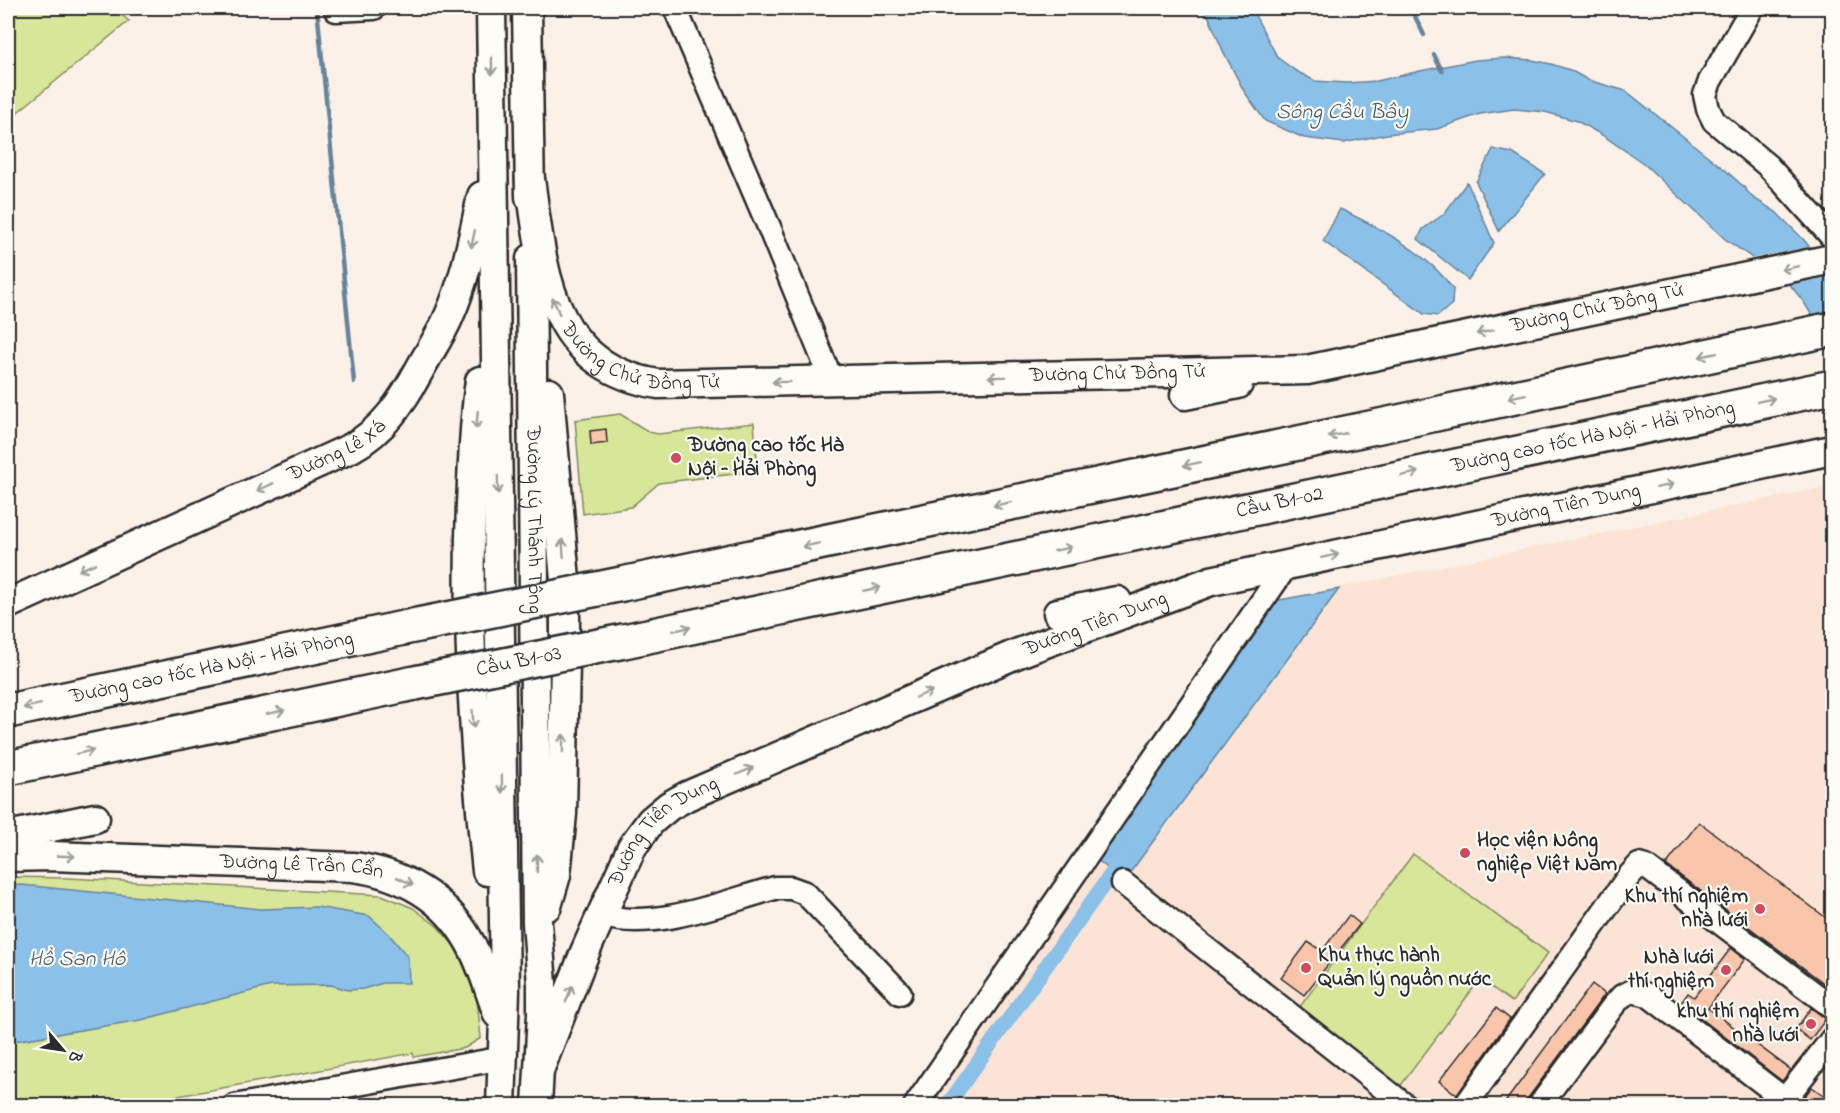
<svg xmlns="http://www.w3.org/2000/svg" width="1840" height="1113" viewBox="0 0 1840 1113" font-family="'Indie Flower',sans-serif">
<rect width="100%" height="100%" fill="#fcf1e8"/>
<filter id="ink" filterUnits="userSpaceOnUse"><feTurbulence type="fractalNoise" baseFrequency=".0167" numOctaves="2"/><feDisplacementMap in="SourceGraphic" scale="12" xChannelSelector="R" yChannelSelector="G"/><feConvolveMatrix kernelMatrix="1 2 1 2 8 2 1 2 1" color-interpolation-filters="sRGB"/></filter>
<g filter="url(#ink)">
<!-- built -->
<polygon fill="#fbe4d6" points="1830,486 1832,488 1832,1105 922,1106 1274,601"/>
<!-- green -->
<g fill="#d7e699" stroke="#818862" stroke-width="1.5">
<polygon points="8,8 113,8 129,21 8,120"/>
<polygon points="620,414 649,432 658,434 754,423 758,471 659,483 631,507 583,514 575,420"/>
<polygon points="1413,854 1548,953 1512,1002 1480,979 1393,1096 1293,1016"/>
<polygon points="8,877 68,878 382,895 413,908 437,926 456,948 476,990 481,1038 465,1048 414,1057 413,1053 129,1105 8,1106"/>
</g>
<!-- water -->
<g fill="#8bc0e8" stroke="#65849c" stroke-width="1.5">
<polygon points="1205,8 1251,8 1278,58 1296,71 1315,81 1347,83 1377,81 1420,71 1476,60 1504,58 1532,60 1551,64 1570,70 1588,80 1626,91 1724,169 1743,186 1752,197 1776,212 1804,240 1832,275 1832,347 1803,301 1775,266 1761,264 1725,239 1643,163 1602,135 1577,121 1545,112 1514,109 1480,114 1437,129 1387,134 1344,143 1304,138 1265,121 1244,91 1223,51"/>
<polygon points="1493,149 1512,153 1545,174 1499,231 1476,182"/>
<polygon points="1467,182 1494,243 1468,280 1418,239 1423,229 1444,214"/>
<path d="M1340 209C1380 228 1428 253 1453 289L1452 304 1438 316 1424 314 1323 241Z"/>
<polygon points="1339,589 1124,881 1091,855 1274,601"/>
<polygon points="22,885 261,909 317,907 369,916 388,933 408,957 409,983 383,983 363,989 348,990 331,985 271,986 141,1020 8,1042 8,886"/>
</g>
<!-- pier -->
<polygon fill="#fcf1e8" points="1813,246 1832,270 1832,276 1787,285 1773,269 1760,267 1749,259"/>
<g fill="none" stroke-linecap="round" stroke-linejoin="round">
<!-- stream -->
<g stroke="#65849c" stroke-width="4.5">
<polyline points="317,8 354,382"/>
<polyline points="1411,8 1424,35"/>
<polyline points="1434,55 1442,71"/>
</g>
<!-- canal -->
<polyline stroke="#8bc0e8" stroke-width="15" points="947,1106 1124,856"/>
</g>
<!-- building -->
<g fill="#fac6ab" stroke="#2b2b2b" stroke-width="1.5">
<polygon points="606,429 607,443 591,445 590,431"/>
<polygon points="1699,822 1833,923 1833,990 1666,865"/>
<polygon points="1349,915 1360,924 1304,995 1281,978 1308,942 1322,951"/>
<polygon points="1731,948 1745,959 1708,1008 1791,1070 1782,1081 1681,1003 1688,993 1694,997"/>
<polygon points="1592,984 1605,994 1528,1098 1526,1106 1512,1106 1506,1101"/>
<polygon points="1496,1008 1510,1019 1457,1095 1439,1081"/>
<polygon points="1811,1008 1826,1019 1810,1040 1796,1029"/>
<polygon points="1812,1087 1833,1102 1833,1106 1813,1106 1804,1099 1803,1098"/>
</g>
<g fill="none" stroke-linecap="round" stroke-linejoin="round">
<defs>
<g id="minor">
<polyline points="675,8 769,227 832,381"/>
<polyline points="1752,8 1710,81 1705,95 1708,109 1714,121 1768,166 1832,237"/>
<polyline points="336,10 374,8"/>
<polyline points="1123,883 1406,1106"/>
<path d="M601 915C653 932 723 902 775 888H791L805 893 900 993"/>
<polyline points="1785,1099 1832,1039"/>
<polyline points="234,1106 504,1058"/>
<polyline points="915,1106 1287,565"/>
<polyline points="1465,1106 1629,876 1639,865 1646,867 1832,1007"/>
<polyline points="1539,1106 1613,1006 1622,996 1632,991 1648,995 1793,1106"/>
</g>
<g id="major">
<polyline points="491,8 505,991 501,1106"/>
<polyline points="527,8 530,197"/>
<path id="s1" d="M530 179C543 270 548 366 658 384L1307 370 1832 259"/>
<path id="s2" d="M531 259 537 923 542 984V1014L537 1106"/>
<path d="M480 381C474 421 473 463 471 504 466 626 474 749 487 871"/>
<polyline points="1185,395 1238,384"/>
<path id="s3" d="M8 604 351 448C384 430 402 402 420 369 429 352 441 335 449 316 466 278 473 237 482 196"/>
<polyline points="1058,613 1117,601"/>
<polyline points="8,836 95,818"/>
<path id="s4" d="M8 857 50 856 353 867C402 873 445 898 469 941 482 963 489 990 498 1014"/>
<polyline points="547,906 556,875 562,814 565,661 565,580 549,393"/>
<path id="s5" d="M540 1068 585 952 632 847 651 821 669 806 687 796 1016 654 1211 581 1832 450"/>
</g>
<g id="highway">
<polyline points="622,584 1394,423 1832,329"/>
<path id="s6" d="M624 641 1832 387"/>
<path id="s7" d="M8 711 418 625"/>
<polyline points="8,768 415,683"/>
</g>
</defs>
<!-- minor casing -->
<use href="#minor" stroke="#2b2b2b" stroke-width="27"/>
<!-- major casing -->
<use href="#major" stroke="#2b2b2b" stroke-width="33"/>
<!-- highway casing -->
<use href="#highway" stroke="#2b2b2b" stroke-width="38"/>
<!-- minor -->
<use href="#minor" stroke="#fdfcf7" stroke-width="22"/>
<!-- major -->
<use href="#major" stroke="#fdfcf7" stroke-width="28"/>
<!-- highway -->
<use href="#highway" stroke="#fdfcf7" stroke-width="33"/>
<defs>
<g id="highway-bridge">
<polyline points="418,625 622,584"/>
<path id="s8" d="M415 683 624 641"/>
</g>
</defs>
<!-- highway-bridge casing -->
<use href="#highway-bridge" stroke="#2b2b2b" stroke-width="38" stroke-linecap="butt"/>
<!-- highway-bridge -->
<use href="#highway-bridge" stroke="#fdfcf7" stroke-width="33"/>
</g>
<!-- one-way arrows -->
<defs><path id="oneway-shaft" d="M-6 0H5M1.5-3L5.5 0L1.5 3" fill="none" stroke-width="1.6" stroke-linecap="round" stroke-linejoin="round" transform="scale(1.5)"/></defs>
<g stroke="#9e9e9b">
<use href="#oneway-shaft" transform="translate(492 66) rotate(89)"/>
<use href="#oneway-shaft" transform="translate(473 239) rotate(102)"/>
<use href="#oneway-shaft" transform="translate(1790 268) rotate(168)"/>
<use href="#oneway-shaft" transform="translate(556 306) rotate(-113)"/>
<use href="#oneway-shaft" transform="translate(1485 332) rotate(168)"/>
<use href="#oneway-shaft" transform="translate(1708 355) rotate(168)"/>
<use href="#oneway-shaft" transform="translate(997 377) rotate(179)"/>
<use href="#oneway-shaft" transform="translate(781 382) rotate(179)"/>
<use href="#oneway-shaft" transform="translate(1517 396) rotate(168)"/>
<use href="#oneway-shaft" transform="translate(1766 400) rotate(-12)"/>
<use href="#oneway-shaft" transform="translate(477 420) rotate(95)"/>
<use href="#oneway-shaft" transform="translate(1337 435) rotate(169)"/>
<use href="#oneway-shaft" transform="translate(1192 464) rotate(168)"/>
<use href="#oneway-shaft" transform="translate(1410 474) rotate(-12)"/>
<use href="#oneway-shaft" transform="translate(498 485) rotate(89)"/>
<use href="#oneway-shaft" transform="translate(1665 486) rotate(-12)"/>
<use href="#oneway-shaft" transform="translate(265 487) rotate(156)"/>
<use href="#oneway-shaft" transform="translate(1002 504) rotate(168)"/>
<use href="#oneway-shaft" transform="translate(811 545) rotate(168)"/>
<use href="#oneway-shaft" transform="translate(563 548) rotate(-94)"/>
<use href="#oneway-shaft" transform="translate(1063 549) rotate(-12)"/>
<use href="#oneway-shaft" transform="translate(1330 556) rotate(-12)"/>
<use href="#oneway-shaft" transform="translate(87 567) rotate(156)"/>
<use href="#oneway-shaft" transform="translate(872 589) rotate(-12)"/>
<use href="#oneway-shaft" transform="translate(682 629) rotate(-12)"/>
<use href="#oneway-shaft" transform="translate(924 694) rotate(-23)"/>
<use href="#oneway-shaft" transform="translate(32 706) rotate(168)"/>
<use href="#oneway-shaft" transform="translate(276 712) rotate(-12)"/>
<use href="#oneway-shaft" transform="translate(473 719) rotate(87)"/>
<use href="#oneway-shaft" transform="translate(563 743) rotate(-89)"/>
<use href="#oneway-shaft" transform="translate(85 752) rotate(-12)"/>
<use href="#oneway-shaft" transform="translate(745 771) rotate(-23)"/>
<use href="#oneway-shaft" transform="translate(502 784) rotate(89)"/>
<use href="#oneway-shaft" transform="translate(66 856) rotate(2)"/>
<use href="#oneway-shaft" transform="translate(537 863) rotate(-90)"/>
<use href="#oneway-shaft" transform="translate(405 881) rotate(26)"/>
<use href="#oneway-shaft" transform="translate(569 994) rotate(-69)"/>
</g>
</g>
<!-- markers -->
<g fill="#d1495b" stroke="#fdfcf7" stroke-width="2">
<circle cx="676" cy="458" r="6"/>
<circle cx="1465" cy="853" r="6"/>
<circle cx="1760" cy="909" r="6"/>
<circle cx="1306" cy="968" r="6"/>
<circle cx="1726" cy="970" r="6"/>
<circle cx="1811" cy="1024" r="6"/>
</g>
<g text-anchor="middle" dominant-baseline="central" stroke-width="4.5" stroke-linejoin="round" paint-order="stroke">
<!-- street labels -->
<g font-size="21" fill="#2b2b2b" stroke="#fdfcf7">
<text stroke="none"><textPath href="#s1" startOffset="1210">Đường Chử Đồng Tử</textPath></text>
<text stroke="none"><textPath href="#s1" startOffset="238">Đường Chử Đồng Tử</textPath></text>
<text stroke="none"><textPath href="#s1" startOffset="724">Đường Chử Đồng Tử</textPath></text>
<text stroke="none"><textPath href="#s6" startOffset="990">Đường cao tốc Hà Nội – Hải Phòng</textPath></text>
<text stroke="none"><textPath href="#s3" startOffset="363">Đường Lê Xá</textPath></text>
<text stroke="none"><textPath href="#s6" startOffset="670">Cầu B1-02</textPath></text>
<text stroke="none"><textPath href="#s5" startOffset="1245">Đường Tiên Dung</textPath></text>
<text stroke="none"><textPath href="#s2" startOffset="261">Đường Lý Thánh Tông</textPath></text>
<text stroke="none"><textPath href="#s5" startOffset="759">Đường Tiên Dung</textPath></text>
<text stroke="none"><textPath href="#s8" startOffset="106">Cầu B1-03</textPath></text>
<text stroke="none"><textPath href="#s7" startOffset="208">Đường cao tốc Hà Nội – Hải Phòng</textPath></text>
<text stroke="none"><textPath href="#s5" startOffset="273">Đường Tiên Dung</textPath></text>
<text stroke="none"><textPath href="#s4" startOffset="294">Đường Lê Trần Cẩn</textPath></text>
</g>
<!-- poi labels -->
<g font-size="21" font-weight="bold" fill="#2b2b2b" stroke="#fdfcf7" text-anchor="start">
<text x="688" y="446">Đường cao tốc Hà<tspan x="688" dy="24">Nội – Hải Phòng</tspan></text>
<text x="1477" y="841">Học viện Nông<tspan x="1477" dy="24">nghiệp Việt Nam</tspan></text>
<text x="1748" y="897" text-anchor="end">Khu thí nghiệm<tspan x="1748" dy="24">nhà lưới</tspan></text>
<text x="1318" y="956">Khu thực hành<tspan x="1318" dy="24">Quản lý nguồn nước</tspan></text>
<text x="1714" y="958" text-anchor="end">Nhà lưới<tspan x="1714" dy="24">thí nghiệm</tspan></text>
<text x="1799" y="1012" text-anchor="end">khu thí nghiệm<tspan x="1799" dy="24">nhà lưới</tspan></text>
</g>
<!-- water labels -->
<g font-size="22" font-style="italic" fill="#485864" stroke="#fdfcf7">
<text x="1342" y="113">Sông Cầu Bây</text>
<text x="77" y="960">Hồ San Hô</text>
</g>
</g>
<!-- margin -->
<rect width="1840" height="1113" fill="none" stroke="#fdfcf7" stroke-width="30"/>
<rect x="15" y="15" width="1810" height="1083" fill="none" stroke="#2b2b2b" stroke-width="2" filter="url(#ink)"/>
<!-- north arrow -->
<g transform="translate(63 1050) rotate(119)" stroke="#fdfcf7" stroke-width="4.5" paint-order="stroke">
<path d="M0-4.5L10 22L0 15L-10 22Z" fill="#2b2b2b"/>
<text y="-9" font-size="16" font-weight="bold" text-anchor="middle" fill="#2b2b2b">B</text>
</g>
</svg>
